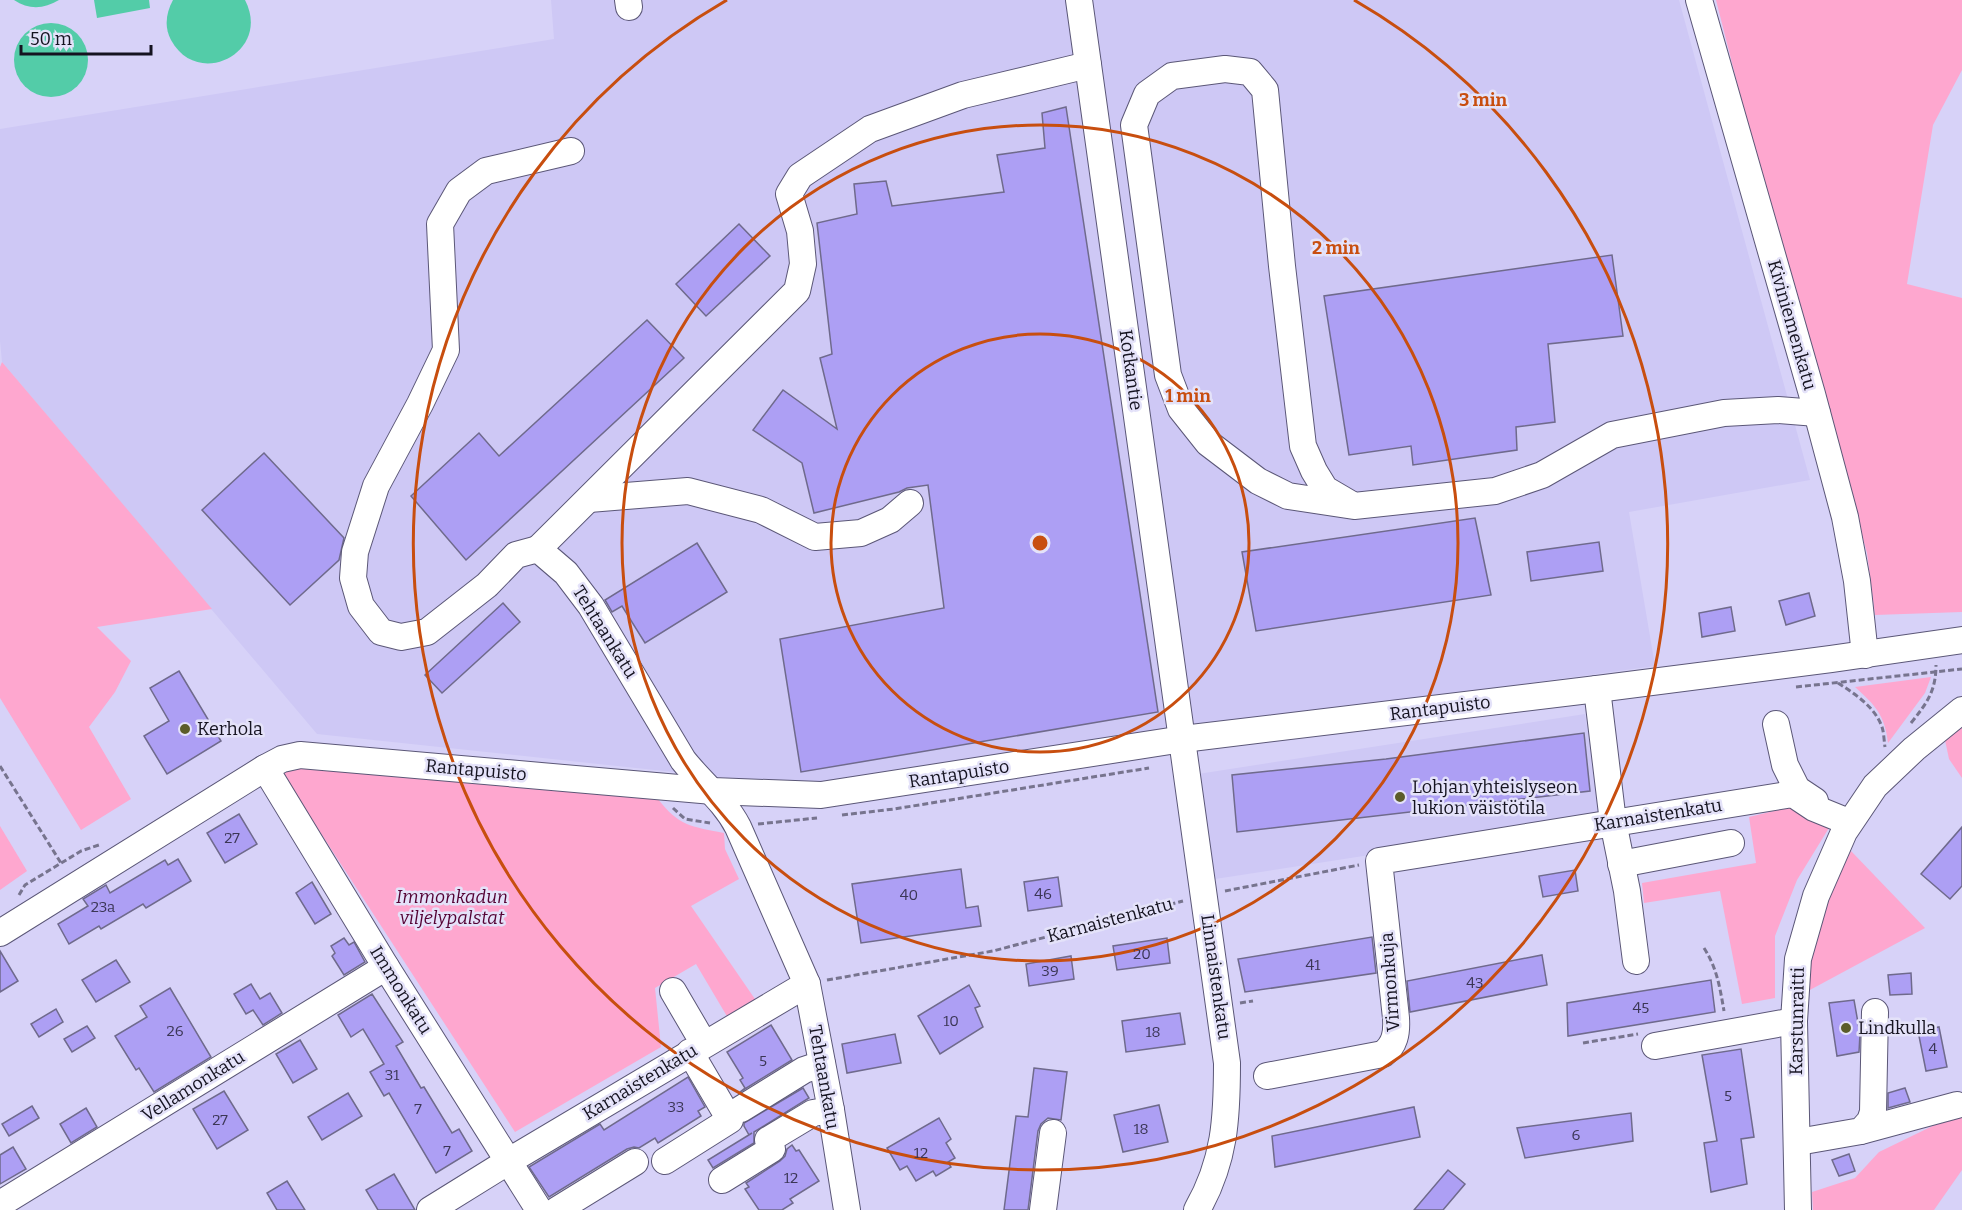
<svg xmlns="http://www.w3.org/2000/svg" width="1962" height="1210" viewBox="0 0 1962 1210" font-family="Bitter,serif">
<rect width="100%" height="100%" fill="#d7d2f8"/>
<!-- built -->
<g fill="#cec8f5">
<polygon points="551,0 1679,0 1810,480 1629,512 1655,666 1175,731 805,786 317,734 2,362 0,341 0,129 554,39"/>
<polygon points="1585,714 1602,819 1215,879 1198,774"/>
</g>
<!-- green -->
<g fill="#fea7cf">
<polygon points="1716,0 1962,0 1962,70 1933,125 1907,284 1962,298 1962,612 1875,615 1867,553 1746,118"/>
<polygon points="2,362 212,609 97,627 131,661 115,692 89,727 131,799 81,830 0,698 0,367"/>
<path d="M1931 677 1925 693 1888 743C1885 715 1875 705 1855 687Z"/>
<polygon points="1962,727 1962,778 1949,759 1945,740"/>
<path d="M297 765 657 798C680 827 690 826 724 833L725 849 739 879 691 906 757 1002 728 1018 696 964 655 988 661 1047 515 1132 283 775 288 769Z"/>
<polygon points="1795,806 1832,823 1797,880 1775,936 1775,998 1742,1004 1720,891 1644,903 1642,883 1756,863 1749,817"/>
<polygon points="0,826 27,871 0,890"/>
<polygon points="1851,851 1925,928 1808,991 1810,950 1823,904"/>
<polygon points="1949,1118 1962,1118 1962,1170 1934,1210 1813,1210 1812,1192 1855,1178 1879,1152"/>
</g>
<!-- water -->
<g fill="#53cca8">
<path d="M14 0H59C44 9 29 10 14 0Z"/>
<polygon points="94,0 149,0 150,8 97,18"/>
<path d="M173 0H245C272 52 198 90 171 40 164 27 166 13 173 0Z"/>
<circle cx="51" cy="60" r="37"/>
</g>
<!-- building -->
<g fill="#ad9ff4" stroke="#6f6a8c" stroke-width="1.5">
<polygon points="1066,107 1158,712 801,772 780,639 944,608 928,485 907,488 899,492 814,513 802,463 753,430 783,390 837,429 820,358 832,354 817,223 857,214 854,184 886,181 892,206 1004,192 997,155 1045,148 1042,113"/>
<polygon points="739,224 770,256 706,316 676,284"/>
<polygon points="1612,255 1623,336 1548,344 1555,422 1516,427 1517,450 1413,465 1411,446 1349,455 1324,296"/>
<polygon points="647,320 684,358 466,560 411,496 479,433 499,456"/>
<polygon points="264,453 344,538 339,560 290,605 202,510"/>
<polygon points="1475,518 1491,595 1256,631 1242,552"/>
<polygon points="1599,542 1603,571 1531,581 1527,552"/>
<polygon points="697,543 727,592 645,643 622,606 612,612 605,600"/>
<polygon points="1809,593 1815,616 1786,625 1779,601"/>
<polygon points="503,603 520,622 442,693 425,675"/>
<polygon points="1731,607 1735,631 1702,637 1699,613"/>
<polygon points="179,671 221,741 167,774 144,736 169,721 150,688"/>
<polygon points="1584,733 1590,791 1237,832 1232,775 1386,759"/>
<polygon points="239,814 257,844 225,863 207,833"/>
<polygon points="1962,827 1962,886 1950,899 1921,874"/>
<polygon points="178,859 191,881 146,908 143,904 101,929 99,926 69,944 58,924 88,906 83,899 106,885 110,893 165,860 168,865"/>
<polygon points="961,869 966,908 978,906 981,926 861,943 852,884"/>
<polygon points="1575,870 1578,891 1543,897 1539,876"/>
<polygon points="1058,877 1062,906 1028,911 1024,882"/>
<polygon points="312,882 331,914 315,924 296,893"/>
<polygon points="1372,937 1376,973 1245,992 1238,959"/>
<polygon points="344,938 349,945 354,942 365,962 344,975 332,956 335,953 331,946"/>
<polygon points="1167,938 1170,963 1117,970 1113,946"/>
<polygon points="0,951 18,981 0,992"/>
<polygon points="1542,955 1547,985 1410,1012 1407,981"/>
<polygon points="1071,956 1074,979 1029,986 1026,964"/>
<polygon points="116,960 130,982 96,1002 82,980"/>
<polygon points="1911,973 1912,994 1890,995 1888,975"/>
<polygon points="1711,980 1715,1012 1568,1036 1567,1003"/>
<polygon points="251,984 260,999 270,993 282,1013 263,1025 253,1010 246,1014 234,994"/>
<polygon points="969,985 980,1006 975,1008 983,1027 940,1054 918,1016"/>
<polygon points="170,988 211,1057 154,1092 139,1068 136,1070 115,1036 147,1017 140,1006"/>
<polygon points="372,994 403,1042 396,1046 421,1088 424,1087 452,1133 459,1129 472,1151 436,1173 389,1093 384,1096 370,1072 384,1064 363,1029 351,1037 338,1015"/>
<polygon points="1854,1000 1860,1034 1859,1052 1837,1056 1829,1003"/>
<polygon points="56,1009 63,1022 39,1037 31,1024"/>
<polygon points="1180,1013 1185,1044 1126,1052 1122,1021"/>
<polygon points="771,1025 792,1060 740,1092 745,1088 740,1080 743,1078 727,1052"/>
<polygon points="87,1026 95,1038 72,1052 64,1039"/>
<polygon points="1939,1027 1947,1067 1926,1071 1918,1031"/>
<polygon points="895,1034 901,1063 847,1073 842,1044"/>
<polygon points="300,1040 317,1069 293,1083 276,1054"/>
<polygon points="1741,1049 1754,1137 1741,1139 1747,1184 1711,1192 1704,1143 1717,1141 1702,1055"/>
<polygon points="1034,1068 1067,1072 1061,1120 1048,1118 1041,1124 1038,1131 1028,1210 1004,1210 1016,1116 1028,1117"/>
<polygon points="688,1077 705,1107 698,1111 701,1116 658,1143 655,1138 639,1148 634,1147 627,1149 549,1197 529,1167 600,1124 604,1130"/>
<polygon points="803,1088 809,1098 754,1132 754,1143 713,1168 708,1160 752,1133 749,1135 744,1126 744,1123"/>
<polygon points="1905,1088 1910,1102 1888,1108 1888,1093"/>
<polygon points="224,1091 248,1130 217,1149 193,1109"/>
<polygon points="348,1093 362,1116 322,1140 308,1117"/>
<polygon points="1159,1105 1168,1142 1123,1152 1114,1115"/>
<polygon points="32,1106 39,1118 9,1136 2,1124"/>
<polygon points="1414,1107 1420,1137 1275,1167 1272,1136"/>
<polygon points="86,1108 97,1127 71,1143 60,1124"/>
<polygon points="1631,1113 1633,1141 1525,1158 1517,1128"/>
<polygon points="939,1118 951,1139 946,1143 955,1158 948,1162 951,1167 936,1176 933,1171 916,1181 907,1166 900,1170 887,1148"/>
<polygon points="792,1145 796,1151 799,1150 819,1181 790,1199 793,1203 782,1210 759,1210 745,1189 749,1187 746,1183 780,1161 785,1156 787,1149"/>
<polygon points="13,1147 26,1169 0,1184 0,1155"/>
<polygon points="1849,1154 1855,1171 1839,1176 1832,1160"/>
<polygon points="1448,1170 1465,1184 1443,1210 1414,1210"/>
<polygon points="394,1174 415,1210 378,1210 366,1190"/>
<polygon points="287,1181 305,1210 277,1210 267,1193"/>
</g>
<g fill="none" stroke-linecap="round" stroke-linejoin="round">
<defs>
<g id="minor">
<polyline points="628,0 629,7"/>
<path d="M1079 0 1227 1063C1227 1118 1225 1161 1197 1210"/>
<polyline points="1699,0 1812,394 1845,517 1857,581 1865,655"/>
<path d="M571 151 486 171 459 191 440 224 446 350 420 404 376 486 355 552 353 578 361 606 381 632 401 637 427 632 487 585 516 555 538 549 566 573 591 606 683 760C701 783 724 800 738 827L807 984 831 1110 847 1210"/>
<polyline points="589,499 688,491 761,510 815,537 861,533 890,520 910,503"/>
<polyline points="1354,506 1288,496 1258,481 1208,443 1181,409 1168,375 1134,125 1147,94 1172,76 1225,69 1250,72 1265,90 1282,266 1303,446 1314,471 1325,489 1354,506 1495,491 1542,475 1612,435 1724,413 1778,410 1817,413"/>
<polyline points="538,549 797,291 803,264 800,231 789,194 800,176 870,129 963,95 1088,65"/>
<polyline points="1597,689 1613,822 1627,891 1636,961"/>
<polyline points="1776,724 1785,765 1797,789 1815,801"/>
<polyline points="265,768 386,967 539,1210"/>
<polyline points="1621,864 1731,843"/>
<polyline points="0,933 265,768 282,759 300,755 713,791 821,795 1183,739 1597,689 1831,659 1962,640"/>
<polyline points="673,991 704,1044"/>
<polyline points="1655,1046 1794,1021"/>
<path d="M1267 1076 1383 1054C1395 1045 1397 1033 1396 1018L1379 861 1793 794 1814 808 1841 819"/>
<polyline points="741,1109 804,1070 822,1064"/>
<polyline points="1861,1131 1957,1105"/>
<polyline points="1798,1142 1861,1131 1870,1121 1873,1112 1875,1012"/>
<polyline points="665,1161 730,1120 690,1052"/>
<polyline points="722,1180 772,1149 768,1140 813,1113 831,1110"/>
<polyline points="0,1204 386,967"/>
<polyline points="430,1210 509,1161 807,984"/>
<polyline points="557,1210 635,1162"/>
<polyline points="1043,1210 1053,1133"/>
<polyline points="1798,1210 1794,1021 1798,959 1816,896 1844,832 1875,786 1914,749 1962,710"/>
</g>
</defs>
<!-- minor casing -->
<use href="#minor" stroke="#5b5777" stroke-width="28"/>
<!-- path -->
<g stroke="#77748e" stroke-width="3" stroke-dasharray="6 3" stroke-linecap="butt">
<path d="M1838 683C1855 694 1875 707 1882 727 1884 733 1884 741 1885 747"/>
<polyline points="1796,687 1962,669"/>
<path d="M1911 723C1927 703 1936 691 1936 665"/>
<polyline points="0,766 61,863"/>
<polyline points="673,808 685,819 710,823"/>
<polyline points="842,815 894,809 1149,768"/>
<polyline points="758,824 817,818"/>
<polyline points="1225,891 1359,865"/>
<polyline points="19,895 25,885 81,851 99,845"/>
<path d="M1704 948C1717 968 1720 988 1724 1011"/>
<polyline points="827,980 993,951 1183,901"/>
<polyline points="1240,1003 1253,1001"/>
<polyline points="1583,1043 1638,1034"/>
</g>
<!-- minor -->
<use href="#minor" stroke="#fff" stroke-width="26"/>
</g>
<!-- distance rings -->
<g fill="none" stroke="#c84e0f" stroke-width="3">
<circle cx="1040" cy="543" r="209"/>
<circle cx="1040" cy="543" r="418"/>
<path d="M1354 0A627 627 0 1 1 727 0"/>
</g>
<!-- markers -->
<g fill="#5b5c2a" stroke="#e4e2f9" stroke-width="2">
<circle cx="185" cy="729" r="6"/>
<circle cx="1400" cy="797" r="6"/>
<circle cx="1846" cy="1028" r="6"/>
</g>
<g text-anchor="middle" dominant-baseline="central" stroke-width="5" stroke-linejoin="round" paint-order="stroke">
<!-- number labels -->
<g font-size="15" fill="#3b3655">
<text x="232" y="838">27</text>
<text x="1043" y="894">46</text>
<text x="909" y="895">40</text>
<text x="103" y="907">23a</text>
<text x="1142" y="954">20</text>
<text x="1313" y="965">41</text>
<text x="1050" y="971">39</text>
<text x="1475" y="983">43</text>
<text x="1641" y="1008">45</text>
<text x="951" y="1021">10</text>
<text x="175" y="1031">26</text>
<text x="1153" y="1032">18</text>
<text x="1933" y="1049">4</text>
<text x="763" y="1061">5</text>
<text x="392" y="1075">31</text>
<text x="1728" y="1096">5</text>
<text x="676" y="1107">33</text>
<text x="418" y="1109">7</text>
<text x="220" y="1120">27</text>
<text x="1141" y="1129">18</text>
<text x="1576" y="1135">6</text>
<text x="447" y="1151">7</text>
<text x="921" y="1153">12</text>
<text x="791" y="1178">12</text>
</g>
<!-- street labels -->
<g font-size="18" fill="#151320" stroke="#e4e2f9">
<text transform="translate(1792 325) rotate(74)">Kiviniemenkatu</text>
<text transform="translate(1131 370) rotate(82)">Kotkantie</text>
<text transform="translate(605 632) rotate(58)">Tehtaankatu</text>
<text transform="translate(1440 708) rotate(-7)">Rantapuisto</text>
<text transform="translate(476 770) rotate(5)">Rantapuisto</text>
<text transform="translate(959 774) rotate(-9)">Rantapuisto</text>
<text transform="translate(1658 815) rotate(-9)">Karnaistenkatu</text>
<text transform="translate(1110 920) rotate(-15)">Karnaistenkatu</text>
<text transform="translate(1216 977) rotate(82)">Linnaistenkatu</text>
<text transform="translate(1390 982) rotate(-94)">Virmonkuja</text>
<text transform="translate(401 990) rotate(58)">Immonkatu</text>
<text transform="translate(1797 1021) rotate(-89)">Karstunraitti</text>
<text transform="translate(824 1077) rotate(80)">Tehtaankatu</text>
<text transform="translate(640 1082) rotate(-31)">Karnaistenkatu</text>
<text transform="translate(193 1086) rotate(-32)">Vellamonkatu</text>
</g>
<!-- poi labels -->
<g font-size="18" fill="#151320" stroke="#e4e2f9" text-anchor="start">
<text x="197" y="729">Kerhola</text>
<text x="1412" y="787">Lohjan yhteislyseon<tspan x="1412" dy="21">lukion väistötila</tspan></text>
<text x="1858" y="1028">Lindkulla</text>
</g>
<!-- park labels -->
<g font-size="18" font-style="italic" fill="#540234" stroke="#e4e2f9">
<text x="452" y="897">Immonkadun<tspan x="452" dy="21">viljelypalstat</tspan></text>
</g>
</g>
<circle cx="1040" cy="543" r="9" fill="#c84e0f" stroke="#e4e2f9" stroke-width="3"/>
<g font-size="18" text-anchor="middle" font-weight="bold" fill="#c84e0f" stroke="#e4e2f9" stroke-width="5" stroke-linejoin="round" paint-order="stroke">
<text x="1483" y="106">3 min</text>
<text x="1336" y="254">2 min</text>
<text x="1188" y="402">1 min</text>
</g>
<!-- scale -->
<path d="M21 45v9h130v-9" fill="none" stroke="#151320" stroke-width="3"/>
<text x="30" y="45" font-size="18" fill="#151320" stroke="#e4e2f9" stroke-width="4.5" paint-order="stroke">50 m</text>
</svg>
